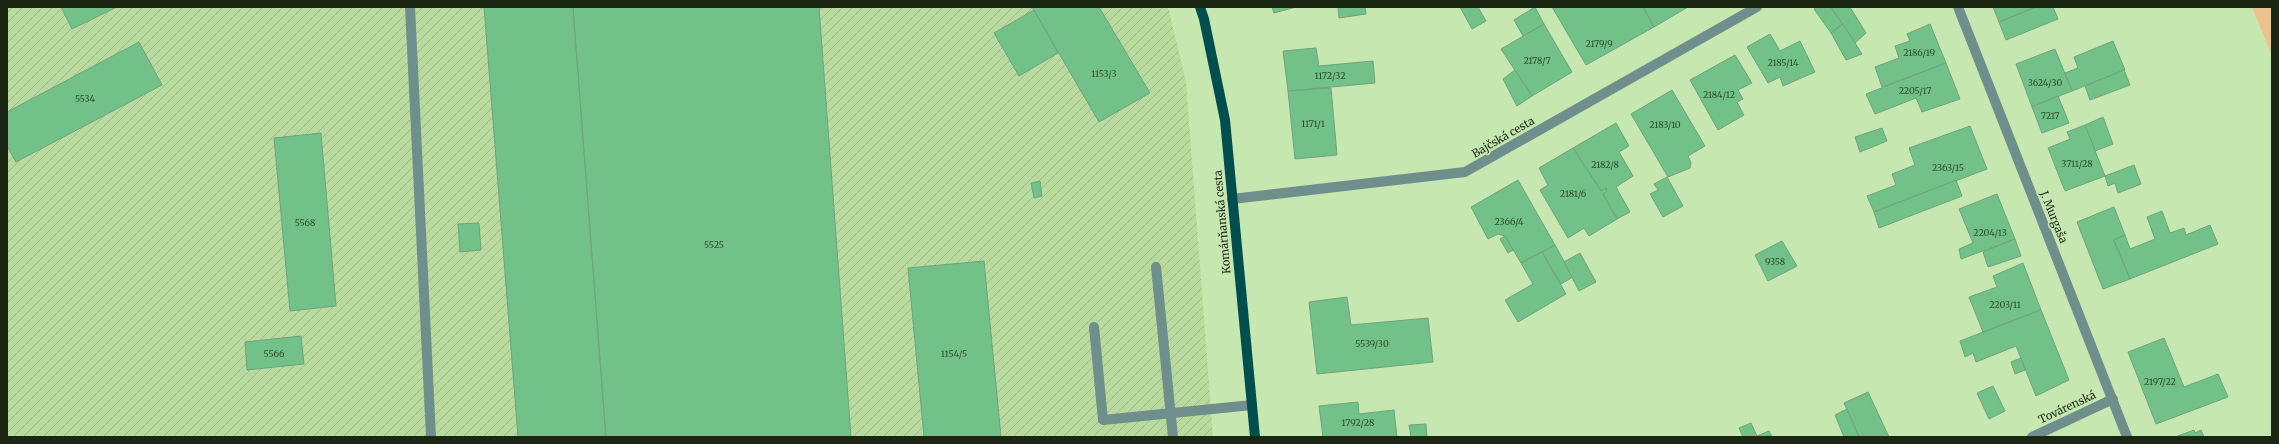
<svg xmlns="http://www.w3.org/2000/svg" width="2279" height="444" viewBox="0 0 2279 444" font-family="Merriweather,serif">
<defs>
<pattern id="industrial-furrows" width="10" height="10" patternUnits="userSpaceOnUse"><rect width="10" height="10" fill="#b8da9f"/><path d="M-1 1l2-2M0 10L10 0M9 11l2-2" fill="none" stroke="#9ebb88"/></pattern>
</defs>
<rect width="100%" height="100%" fill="#c7e7b1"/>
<!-- industrial -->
<polygon fill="url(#industrial-furrows)" points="7,7 1168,7 1186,82 1213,437 7,437"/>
<!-- grass -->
<polygon fill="#edc28d" points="2252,7 2272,7 2272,56"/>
<!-- building -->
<g fill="#71c189" stroke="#70a37e">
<polygon points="61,7 117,7 72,29"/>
<polygon points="484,7 573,7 606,437 518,437"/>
<polygon points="573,7 819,7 851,437 606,437"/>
<polygon points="1032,7 1099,7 1150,93 1099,122"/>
<polygon points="1272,7 1296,7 1274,13"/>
<polygon points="1338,7 1365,7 1366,14 1339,18"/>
<polygon points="1460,7 1478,7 1486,21 1472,29"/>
<polygon points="1535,7 1544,24 1523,36 1514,20"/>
<polygon points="1552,7 1643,7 1654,27 1586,65"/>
<polygon points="1643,7 1688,7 1654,27"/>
<polygon points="1817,7 1831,7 1843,24 1831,33 1814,9"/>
<polygon points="1831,7 1850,7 1866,33 1855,43"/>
<polygon points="1993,7 2036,7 1999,22"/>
<polygon points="2036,7 2053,7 2058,19 2006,40 1999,22"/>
<polygon points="1034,10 1058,53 1019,76 994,33"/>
<polygon points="1544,24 1572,72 1532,96 1501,49"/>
<polygon points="1843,24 1862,54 1846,60 1831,33"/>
<polygon points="1930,24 1946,63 1882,87 1875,67 1899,58 1895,46 1910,41 1907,34"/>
<polygon points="1770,34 1780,51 1800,41 1815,72 1783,86 1780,77 1768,83 1747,47"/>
<polygon points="2113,41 2125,70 2072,91 2065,73 2078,68 2074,57"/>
<polygon points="139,42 162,85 16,162 7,146 7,112"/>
<polygon points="1316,48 1319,66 1373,61 1375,83 1288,91 1283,51"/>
<polygon points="2055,49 2072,91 2032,107 2016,64"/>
<polygon points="1735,55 1752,83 1738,90 1743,99 1737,102 1744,115 1718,130 1690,80"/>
<polygon points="1946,63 1960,99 1922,112 1916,98 1875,114 1866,94"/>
<polygon points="1515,70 1532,96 1517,106 1503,79"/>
<polygon points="2124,70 2130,85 2090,100 2085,86"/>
<polygon points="1331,88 1337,155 1295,159 1288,91"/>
<polygon points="1672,90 1705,146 1688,156 1691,163 1690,168 1668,177 1631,114"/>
<polygon points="2058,96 2069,123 2042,133 2032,107"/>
<polygon points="2103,117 2113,144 2095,151 2085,125"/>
<polygon points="1616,123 1629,146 1619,152 1633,176 1616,187 1630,212 1617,219 1603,194 1607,191 1606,188 1601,191 1573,148"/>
<polygon points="2085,125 2105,176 2065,191 2048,148 2070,139 2067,132"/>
<polygon points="1970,126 1987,169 1874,212 1867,196 1896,185 1892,174 1915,165 1909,148"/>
<polygon points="1882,128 1887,141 1860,152 1855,137"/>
<polygon points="321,133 336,306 290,311 274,138"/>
<polygon points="1573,148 1601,191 1606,188 1607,191 1603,194 1617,219 1589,236 1584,228 1568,238 1540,190 1548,185 1539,168"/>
<polygon points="2134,165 2141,184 2118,193 2115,183 2108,186 2105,176"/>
<polygon points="1667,177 1683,206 1663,217 1650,194 1658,190 1654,184"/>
<polygon points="1518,180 1555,245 1521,263 1505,236 1498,234 1488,239 1471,207"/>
<polygon points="1956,180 1962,196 1879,228 1874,212"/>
<polygon points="1040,181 1042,196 1034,198 1031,183"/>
<polygon points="1997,194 2015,239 1961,259 1959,249 1973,243 1959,209"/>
<polygon points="2114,207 2125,235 2114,240 2130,279 2103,289 2077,222"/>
<polygon points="2162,211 2170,233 2184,228 2186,235 2210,225 2218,244 2130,279 2114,240 2125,235 2130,249 2155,239 2147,217"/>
<polygon points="479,223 481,250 460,252 458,224"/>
<polygon points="1505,236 1513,250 1508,253 1500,239"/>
<polygon points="2015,239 2021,256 1988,267 1983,252"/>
<polygon points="1782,241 1797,266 1768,281 1755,255"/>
<polygon points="1555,245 1573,277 1561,284 1542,252"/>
<polygon points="1542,252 1566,294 1518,322 1505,300 1533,284 1521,263"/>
<polygon points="1580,253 1596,282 1579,291 1564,262"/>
<polygon points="984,261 1001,437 924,437 908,268"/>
<polygon points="2023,263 2041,310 1983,332 1969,297 1997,287 1993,276"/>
<polygon points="1347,297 1351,325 1428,318 1433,362 1317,374 1309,302"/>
<polygon points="2041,310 2069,380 2036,396 2016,346 1976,362 1973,353 1965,357 1960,341"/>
<polygon points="301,336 304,364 247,370 245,342"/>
<polygon points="2164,338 2184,387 2218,374 2228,397 2156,424 2128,352"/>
<polygon points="2021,358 2025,370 2015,374 2011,362"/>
<polygon points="1993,386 2005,411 1989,419 1977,393"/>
<polygon points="1868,392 1889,437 1859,437 1844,403"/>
<polygon points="1358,402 1359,414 1394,410 1397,437 1323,437 1319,406"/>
<polygon points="1847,409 1859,437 1844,437 1835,415"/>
<polygon points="1751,423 1757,436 1769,431 1772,437 1743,437 1739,428"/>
<polygon points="1426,424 1427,437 1411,437 1409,425"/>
<polygon points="2194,430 2195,433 2201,430 2204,437 2175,437"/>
</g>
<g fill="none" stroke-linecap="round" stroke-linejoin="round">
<!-- service -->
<g stroke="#6f8f8d" stroke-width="10">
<polyline points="410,7 431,437"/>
<polyline points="1156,267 1173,437"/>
<polyline points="1094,327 1103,420 1252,405"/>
</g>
<!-- minor -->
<g stroke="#6f8f8d" stroke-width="10">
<polyline points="1958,7 2127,437"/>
<polyline points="1232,199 1465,172 1757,7"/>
<polyline points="2032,437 2113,399"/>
</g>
<!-- primary -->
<polyline stroke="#004f4e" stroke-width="10" points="1200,7 1204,19 1225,120 1255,437"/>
</g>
<g text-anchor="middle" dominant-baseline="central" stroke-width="3.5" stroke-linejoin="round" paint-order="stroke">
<!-- number labels -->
<g font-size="9" fill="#314e30">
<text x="1599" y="43">2179/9</text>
<text x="1919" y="52">2186/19</text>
<text x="1537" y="60">2178/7</text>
<text x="1783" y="62">2185/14</text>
<text x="1104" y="73">1153/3</text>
<text x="1330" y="75">1172/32</text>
<text x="2045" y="82">3624/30</text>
<text x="1915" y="90">2205/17</text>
<text x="1719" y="94">2184/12</text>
<text x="85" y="98">5534</text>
<text x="2050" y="115">7217</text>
<text x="1313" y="123">1171/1</text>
<text x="1665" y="124">2183/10</text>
<text x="2077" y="163">3711/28</text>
<text x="1605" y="164">2182/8</text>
<text x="1948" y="167">2363/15</text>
<text x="1573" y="193">2181/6</text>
<text x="1509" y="221">2366/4</text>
<text x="305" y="222">5568</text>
<text x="1990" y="232">2204/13</text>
<text x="714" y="244">5525</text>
<text x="1775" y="261">9358</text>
<text x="2005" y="304">2203/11</text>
<text x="1372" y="343">5539/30</text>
<text x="274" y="353">5566</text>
<text x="954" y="353">1154/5</text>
<text x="2160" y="381">2197/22</text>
<text x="1358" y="422">1792/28</text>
</g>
<!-- street labels -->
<g font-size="11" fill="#1c2713" stroke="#c7e7b1">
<text transform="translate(1503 137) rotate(-30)">Bajčská cesta</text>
<text transform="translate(2054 217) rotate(68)">J. Murgaša</text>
<text transform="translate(1222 222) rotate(-95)">Komárňanská cesta</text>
<text transform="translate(2067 407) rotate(-25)">Továrenská</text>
</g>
</g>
<!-- border -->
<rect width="2279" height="444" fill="none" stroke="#1c2713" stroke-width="16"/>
</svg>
